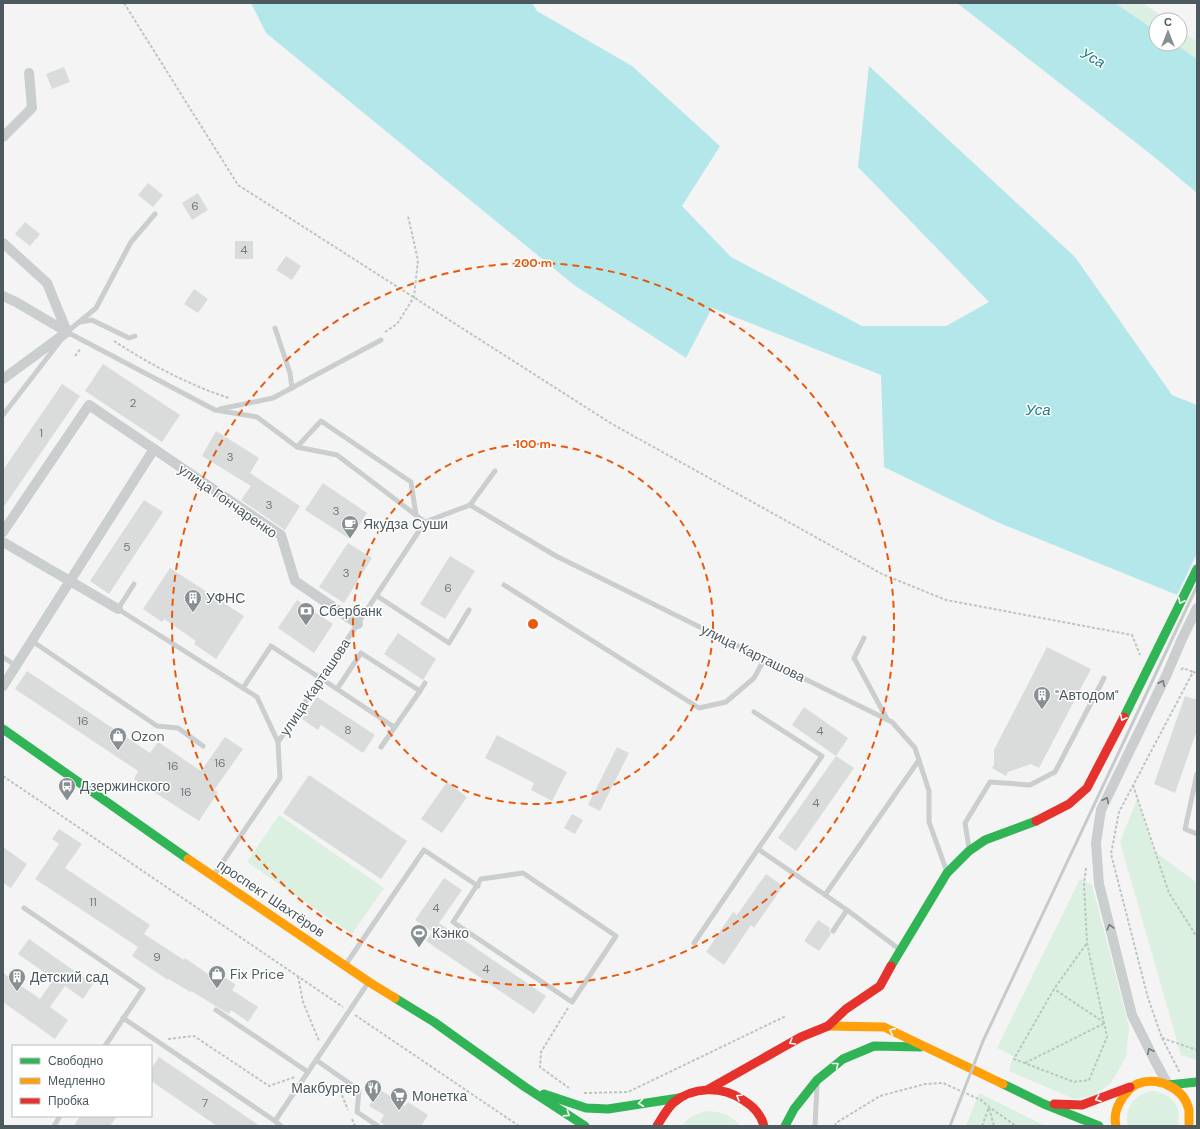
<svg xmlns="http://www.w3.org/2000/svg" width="1200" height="1129" viewBox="0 0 1200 1129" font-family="'DM Sans',sans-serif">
<rect width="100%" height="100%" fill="#f4f4f4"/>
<!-- green -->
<g fill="#dbf0e0">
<polygon points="1115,3 1143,3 1167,20 1156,20 1156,31"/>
<polygon points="1180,30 1197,42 1197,59 1175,44 1180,44"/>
<polygon points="1137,799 1154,851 1197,883 1197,1057 1195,1060 1181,1055 1120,842"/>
<polygon points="279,815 384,888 352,934 247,862"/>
<polygon points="1080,879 1092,885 1129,1027 1126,1057 1111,1083 1094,1096 1074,1099 1009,1071 1013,1056 997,1048"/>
<path d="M1154 1091C1172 1094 1182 1107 1178 1126H1128C1123 1107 1136 1093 1154 1091Z"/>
<polygon points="979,1093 1045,1126 966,1126"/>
<path d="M709 1111C721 1112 732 1115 740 1126H682C689 1116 697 1113 709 1111Z"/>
</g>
<!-- water -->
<g fill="#b4e7ea">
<polygon points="251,3 532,3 537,11 632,66 720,146 682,206 731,257 862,326 946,326 989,302 858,167 869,66 1075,257 1172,395 1197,405 1197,603 997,522 884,467 881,375 712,308 686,358 574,285 266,33"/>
<polygon points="957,3 1115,3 1156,31 1156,44 1175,44 1197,59 1197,193 1153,156"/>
</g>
<!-- pier -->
<polygon fill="#f4f4f4" points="1197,553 1197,605 1176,597"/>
<!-- building -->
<g fill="#dadcdc">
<polygon points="64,67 70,82 52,89 46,74"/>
<polygon points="148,183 163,195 153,207 138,195"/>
<polygon points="198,193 208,210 192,220 182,203"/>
<polygon points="25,222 40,234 30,246 15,234"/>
<rect x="235" y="241" width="18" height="18"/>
<polygon points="286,256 301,266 292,280 276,270"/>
<polygon points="194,289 208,299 198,313 184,304"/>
<polygon points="103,364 180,415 162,442 85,391"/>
<polygon points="62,384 80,396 3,508 3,470"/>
<polygon points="216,431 259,458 250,473 300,506 285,530 241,500 251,486 202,456"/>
<polygon points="323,483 367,513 350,539 305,510"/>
<polygon points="144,500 163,512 109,594 90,581"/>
<polygon points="348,543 372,558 344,603 319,587"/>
<polygon points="450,556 475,571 445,619 420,604"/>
<polygon points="170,568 244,616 216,659 194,644 196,641 164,619 162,622 143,609"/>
<polygon points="297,600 333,624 314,653 278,628"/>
<polygon points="398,633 436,659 423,680 384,654"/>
<polygon points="1047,647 1091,669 1039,768 1031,764 1008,772 1006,776 992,768 994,765 994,750"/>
<polygon points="27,671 150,753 158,742 201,771 225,737 243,749 214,790 218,792 199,821 134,779 138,771 15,689"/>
<polygon points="1185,696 1197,700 1197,730 1175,793 1154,784"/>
<polygon points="317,697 375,735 363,753 321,725 318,730 302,719"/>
<polygon points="804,707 848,738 836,756 792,725"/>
<polygon points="497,735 567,772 552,801 531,790 534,783 485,758"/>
<polygon points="617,747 629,753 600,811 588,805"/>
<polygon points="836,756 854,768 796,851 778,838"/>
<polygon points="309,775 407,841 381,879 283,813"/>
<polygon points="447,782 467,797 442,833 421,819"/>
<polygon points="572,814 583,820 575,834 564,828"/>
<polygon points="59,829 82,844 65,868 150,925 144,934 184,960 185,958 211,976 215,970 236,985 232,990 258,1007 248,1022 231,1010 229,1014 191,991 190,992 169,979 168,980 132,956 138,947 35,879 59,844 52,839"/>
<polygon points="3,847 27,864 11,888 3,883"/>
<polygon points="766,874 783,886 754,928 751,925 724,965 706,952 733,912 737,915"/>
<polygon points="444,878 462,890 439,923 546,996 534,1014 426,941 433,932 415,920"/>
<polygon points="818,920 830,928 829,931 831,934 819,951 804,941"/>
<polygon points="29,939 93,984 83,999 65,986 50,1007 68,1020 55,1039 3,1002 3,973 40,999 54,979 18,954"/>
<polygon points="159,1057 260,1126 217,1126 151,1081 151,1069"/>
<polygon points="379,1089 405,1106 408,1102 428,1115 421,1126 386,1126 380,1122 384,1115 369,1106"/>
<polygon points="80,1116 117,1116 110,1126 74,1126"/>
</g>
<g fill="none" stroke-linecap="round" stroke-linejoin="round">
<!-- path -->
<g stroke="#bcc6c1" stroke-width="2" stroke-dasharray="3 2" stroke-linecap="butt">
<polyline points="124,3 238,185 612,424 882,574 946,600 1132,635 1140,655"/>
<polyline points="385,332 397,324 414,297 418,260 408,216"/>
<path d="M114 341C149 364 189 385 229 398"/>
<polyline points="75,356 81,348"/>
<polyline points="1181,670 1183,668 1193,672"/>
<polyline points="3,776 343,1007"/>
<polyline points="1133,785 1169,893 1197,937"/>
<polyline points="1086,868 1084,884 1087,943 1107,1037 1089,1080 1074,1082 1014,1059 1054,989 1087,943"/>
<polyline points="298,976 303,1002 319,1041"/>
<polyline points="568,1008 541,1052 540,1067 569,1088"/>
<polyline points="355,1015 519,1126"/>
<polyline points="1162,1038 1197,1050"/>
<polyline points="168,1039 194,1036 269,1086 295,1077"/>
<polyline points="1025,1063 1105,1023 1054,989"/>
<polyline points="1180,1071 1179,1071 1162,1038 1148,998 1111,854 1119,812 1193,672 1197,673"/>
<polyline points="338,1086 348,1110"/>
<polyline points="584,1093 628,1092 786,1016"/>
<polyline points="989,1108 994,1126"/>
<polyline points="352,1119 355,1126"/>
<polyline points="835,1126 836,1123 880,1096 925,1084 943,1083 981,1100 989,1107 1016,1126"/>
<polyline points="982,1126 989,1107"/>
</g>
<!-- lane -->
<g stroke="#cbcecf" stroke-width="5">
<polyline points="80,322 92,320 129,338 135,336"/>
<polyline points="275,328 290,373 292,388"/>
<polyline points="67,332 215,410 257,417 297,447 337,455 425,522 321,679 278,742 280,778 214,875"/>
<polyline points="67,332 96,308 131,242 155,214"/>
<polyline points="220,409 273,398 381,340"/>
<polyline points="3,415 61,340"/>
<polyline points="297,447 321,421 411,482 416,515"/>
<polyline points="470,505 556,556 892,722 915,748 929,791 929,822 947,872"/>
<polyline points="425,522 470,505 495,471"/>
<polyline points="134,584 118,609 257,697 278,742"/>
<polyline points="504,585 699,708 726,702 754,678 765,658"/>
<polyline points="377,596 449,643 469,610"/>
<polyline points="864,638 854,658 887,719"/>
<polyline points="32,641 157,726 178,728 203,746"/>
<polyline points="3,657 16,666"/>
<polyline points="243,688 271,646 337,689 361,653 420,691 425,683"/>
<polyline points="337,689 394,727"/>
<polyline points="754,712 822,756 758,849 847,910 899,949"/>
<polyline points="381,747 420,691"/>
<polyline points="1197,774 1185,829 1197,834"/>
<polyline points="969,848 965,823 990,782 1030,785 1055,772 1104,678"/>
<polygon points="523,873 616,936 572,1002 453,922 481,879"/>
<polyline points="825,895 919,760"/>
<polyline points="24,908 143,989 105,1046"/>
<polyline points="833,931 847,910"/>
<polyline points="694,943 758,849"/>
<polyline points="346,964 424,850 478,886"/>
<polyline points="216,1010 308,1072"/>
<polyline points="123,1018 275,1121 368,983"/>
<polyline points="316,1060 359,1090 357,1112 378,1126"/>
<polyline points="275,1121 281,1126"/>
<polyline points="54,1126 60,1116"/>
<polyline points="815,1126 817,1085"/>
</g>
<!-- street -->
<g stroke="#cbcecf" stroke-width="10">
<polyline points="3,137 32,108 29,73"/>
<polyline points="3,243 47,283 67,332"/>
<polyline points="3,296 16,302 67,332"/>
<polyline points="3,379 67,332"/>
<polyline points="3,532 89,405 281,535 295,581 358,624"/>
<polyline points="3,542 118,609"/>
<polyline points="3,686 154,449"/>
<polyline points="1168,1085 1155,1061 1132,1015 1099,884 1096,843 1101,810 1167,674 1181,641 1197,608"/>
</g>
<!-- fast -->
<g stroke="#30b455" stroke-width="9">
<polyline points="1124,717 1197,569"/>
<polyline points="3,729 188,859"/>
<polyline points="891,966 947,873 969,851 985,840 1036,821"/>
<polyline points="395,998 434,1022 525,1087 585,1126"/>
<polyline points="1003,1084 1044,1104 1099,1126"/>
<polyline points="1168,1085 1197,1082"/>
<polyline points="544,1094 586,1108 608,1109 679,1098"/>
<polyline points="785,1126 794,1109 817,1080 843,1059 874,1046 920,1047"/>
</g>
<!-- slow -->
<g stroke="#ff9f0a" stroke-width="9">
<polyline points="188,859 369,982 395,998"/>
<polyline points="828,1026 884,1027 1003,1084"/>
<path d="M1116 1126C1114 1118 1116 1109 1120 1102 1124 1095 1129 1088 1137 1084 1157 1076 1184 1087 1189 1110 1189 1115 1189 1121 1189 1126"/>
</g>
<!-- jam -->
<g stroke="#e5322d" stroke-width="9">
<polyline points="1036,821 1069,804 1087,788 1124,717"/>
<polyline points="709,1089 801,1037 828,1026 846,1009 880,986 891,966"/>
<polyline points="1054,1104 1082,1105 1130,1087"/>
<path d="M657 1126C662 1118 666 1110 673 1103 693 1086 722 1086 743 1100 753 1106 761 1114 764 1126"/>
</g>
<!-- rail -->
<polyline stroke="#c7caca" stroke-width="3" points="950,1126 983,1041 1197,586"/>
</g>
<!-- one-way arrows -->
<defs><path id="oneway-chevron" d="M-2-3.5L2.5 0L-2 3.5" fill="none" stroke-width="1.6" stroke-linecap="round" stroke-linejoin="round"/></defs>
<g stroke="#fff">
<use href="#oneway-chevron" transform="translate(1181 601) rotate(116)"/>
<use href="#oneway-chevron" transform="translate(1123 718) rotate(117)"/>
<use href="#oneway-chevron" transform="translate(892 1031) rotate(-156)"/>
<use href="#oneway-chevron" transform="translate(792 1042) rotate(150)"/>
<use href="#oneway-chevron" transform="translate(836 1065) rotate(-39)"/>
<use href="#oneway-chevron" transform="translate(739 1097) rotate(-150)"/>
<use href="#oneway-chevron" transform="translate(1098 1099) rotate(160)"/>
<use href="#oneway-chevron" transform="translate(641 1103) rotate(173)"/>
<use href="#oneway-chevron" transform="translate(567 1114) rotate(33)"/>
</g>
<g stroke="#727c81">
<use href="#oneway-chevron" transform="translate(1162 683) rotate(-64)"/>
<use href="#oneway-chevron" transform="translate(1106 800) rotate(-64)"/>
<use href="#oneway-chevron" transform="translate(1110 927) rotate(-104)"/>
<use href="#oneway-chevron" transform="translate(1150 1051) rotate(-116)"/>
</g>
<!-- distance rings -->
<g fill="none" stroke="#e8590c" stroke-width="2" stroke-dasharray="7 5">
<circle cx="533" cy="624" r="180"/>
<circle cx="533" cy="624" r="361"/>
</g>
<!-- icons -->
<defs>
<symbol id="cafe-pin" viewBox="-11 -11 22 30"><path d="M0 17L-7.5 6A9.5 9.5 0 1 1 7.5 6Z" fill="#878f93" stroke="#fff"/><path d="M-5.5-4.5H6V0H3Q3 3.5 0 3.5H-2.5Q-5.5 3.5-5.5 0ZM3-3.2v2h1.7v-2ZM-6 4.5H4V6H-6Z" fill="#fff"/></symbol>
<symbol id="building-pin" viewBox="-11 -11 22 30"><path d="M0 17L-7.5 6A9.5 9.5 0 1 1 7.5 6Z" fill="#878f93" stroke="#fff"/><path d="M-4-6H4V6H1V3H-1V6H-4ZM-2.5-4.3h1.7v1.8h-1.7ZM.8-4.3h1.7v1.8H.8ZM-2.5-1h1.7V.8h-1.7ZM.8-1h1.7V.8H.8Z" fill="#fff"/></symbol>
<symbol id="bank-pin" viewBox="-11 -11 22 30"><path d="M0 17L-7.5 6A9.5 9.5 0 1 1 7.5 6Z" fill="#878f93" stroke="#fff"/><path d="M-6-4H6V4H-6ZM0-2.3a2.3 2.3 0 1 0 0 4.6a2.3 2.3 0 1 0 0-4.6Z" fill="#fff"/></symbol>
<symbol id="shop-pin" viewBox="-11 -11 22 30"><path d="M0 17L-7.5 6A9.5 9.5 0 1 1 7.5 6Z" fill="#878f93" stroke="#fff"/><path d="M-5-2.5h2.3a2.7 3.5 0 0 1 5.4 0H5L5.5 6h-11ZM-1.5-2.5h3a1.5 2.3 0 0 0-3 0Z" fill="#fff"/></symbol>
<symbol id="bus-pin" viewBox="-11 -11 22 30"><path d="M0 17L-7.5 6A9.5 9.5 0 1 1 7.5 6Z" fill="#878f93" stroke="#fff"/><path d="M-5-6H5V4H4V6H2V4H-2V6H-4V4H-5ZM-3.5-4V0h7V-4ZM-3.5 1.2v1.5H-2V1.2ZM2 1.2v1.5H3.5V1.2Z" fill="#fff"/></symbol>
<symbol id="stadium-pin" viewBox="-11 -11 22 30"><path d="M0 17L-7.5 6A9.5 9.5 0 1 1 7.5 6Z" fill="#878f93" stroke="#fff"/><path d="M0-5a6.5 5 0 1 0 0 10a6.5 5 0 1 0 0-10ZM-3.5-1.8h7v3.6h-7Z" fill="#fff"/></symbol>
<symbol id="restaurant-pin" viewBox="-11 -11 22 30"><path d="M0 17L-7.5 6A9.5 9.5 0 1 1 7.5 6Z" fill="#878f93" stroke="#fff"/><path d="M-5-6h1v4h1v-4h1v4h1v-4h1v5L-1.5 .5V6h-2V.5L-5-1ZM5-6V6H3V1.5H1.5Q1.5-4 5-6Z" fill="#fff"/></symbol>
<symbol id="supermarket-pin" viewBox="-11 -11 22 30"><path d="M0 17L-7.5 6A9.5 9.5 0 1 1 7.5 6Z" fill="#878f93" stroke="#fff"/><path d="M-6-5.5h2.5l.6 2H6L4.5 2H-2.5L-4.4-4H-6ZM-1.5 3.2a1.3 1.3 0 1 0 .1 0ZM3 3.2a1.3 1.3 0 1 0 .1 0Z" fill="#fff"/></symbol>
</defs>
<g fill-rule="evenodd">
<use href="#cafe-pin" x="340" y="514" width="20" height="27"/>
<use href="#building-pin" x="183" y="588" width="20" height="27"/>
<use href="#bank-pin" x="296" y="601" width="20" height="27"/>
<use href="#building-pin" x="1032" y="685" width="20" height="27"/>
<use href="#shop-pin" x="108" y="726" width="20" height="27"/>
<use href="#bus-pin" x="57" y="776" width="20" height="27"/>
<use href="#stadium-pin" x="409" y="923" width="20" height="27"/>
<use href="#shop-pin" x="207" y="964" width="20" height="27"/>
<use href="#building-pin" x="7" y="967" width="20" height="27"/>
<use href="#restaurant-pin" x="363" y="1078" width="20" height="27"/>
<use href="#supermarket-pin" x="389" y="1086" width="20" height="27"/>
</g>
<g text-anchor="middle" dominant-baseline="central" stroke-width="3" stroke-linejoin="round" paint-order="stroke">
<!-- number labels -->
<g font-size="12" fill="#717b80">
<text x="195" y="206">6</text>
<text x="244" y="250">4</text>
<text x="133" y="403">2</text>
<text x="41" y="433">1</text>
<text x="230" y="457">3</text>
<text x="269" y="505">3</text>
<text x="336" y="511">3</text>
<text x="127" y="547">5</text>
<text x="346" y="573">3</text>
<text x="448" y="588">6</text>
<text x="83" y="721">16</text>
<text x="348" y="730">8</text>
<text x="820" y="731">4</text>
<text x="220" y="763">16</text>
<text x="173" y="766">16</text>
<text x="186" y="792">16</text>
<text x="816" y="803">4</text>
<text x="93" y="902">11</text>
<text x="436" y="908">4</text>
<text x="157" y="957">9</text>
<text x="486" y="969">4</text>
<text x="205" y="1103">7</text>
</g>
<!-- street labels -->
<g font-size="14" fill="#4c595f" stroke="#fff">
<text transform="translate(228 501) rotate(35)">улица Гончаренко</text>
<text transform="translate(753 653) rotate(26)">улица Карташова</text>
<text transform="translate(315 687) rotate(-56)">улица Карташова</text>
<text transform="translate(271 898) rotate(34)">проспект Шахтёров</text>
</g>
<!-- poi labels -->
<g font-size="14" fill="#4c595f" stroke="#fff" text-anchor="start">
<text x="363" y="524">Якудза Суши</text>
<text x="206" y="598">УФНС</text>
<text x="319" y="611">Сбербанк</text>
<text x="1055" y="695">"Автодом"</text>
<text x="131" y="736">Ozon</text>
<text x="80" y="786">Дзержинского</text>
<text x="432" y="933">Кэнко</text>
<text x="230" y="974">Fix Price</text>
<text x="30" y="977">Детский сад</text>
<text x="360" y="1088" text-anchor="end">Макбургер</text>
<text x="412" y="1096">Монетка</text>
</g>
<!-- water labels -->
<g font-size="15" font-style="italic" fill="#188087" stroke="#fff">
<text transform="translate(1093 58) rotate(28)">Уса</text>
<text x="1038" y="410">Уса</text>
</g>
</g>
<circle cx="533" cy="624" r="6" fill="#e8590c" stroke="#fff" stroke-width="2"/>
<g font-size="12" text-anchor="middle" font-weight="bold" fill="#e8590c" stroke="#fff" stroke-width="3" stroke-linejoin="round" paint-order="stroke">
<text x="533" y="267">200 m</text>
<text x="533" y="448">100 m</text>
</g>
<!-- border -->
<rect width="1200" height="1129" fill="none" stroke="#4c595f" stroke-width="8"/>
<!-- legend -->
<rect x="12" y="1045" width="140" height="72" fill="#ffffff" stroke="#b7bdbf"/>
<rect x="20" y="1058" width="20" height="6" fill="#30b455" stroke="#b7bdbf"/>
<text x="48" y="1065" font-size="12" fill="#4c595f">Свободно</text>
<rect x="20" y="1078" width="20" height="6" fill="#ff9f0a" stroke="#b7bdbf"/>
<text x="48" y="1085" font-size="12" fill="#4c595f">Медленно</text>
<rect x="20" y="1098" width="20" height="6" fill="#e5322d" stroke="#b7bdbf"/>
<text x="48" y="1105" font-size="12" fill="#4c595f">Пробка</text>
<!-- north arrow -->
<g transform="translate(1168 32)"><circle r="19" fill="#ffffff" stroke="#b7bdbf"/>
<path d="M0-3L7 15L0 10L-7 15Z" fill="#878f93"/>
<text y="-6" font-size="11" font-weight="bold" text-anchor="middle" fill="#4c595f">С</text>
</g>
</svg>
